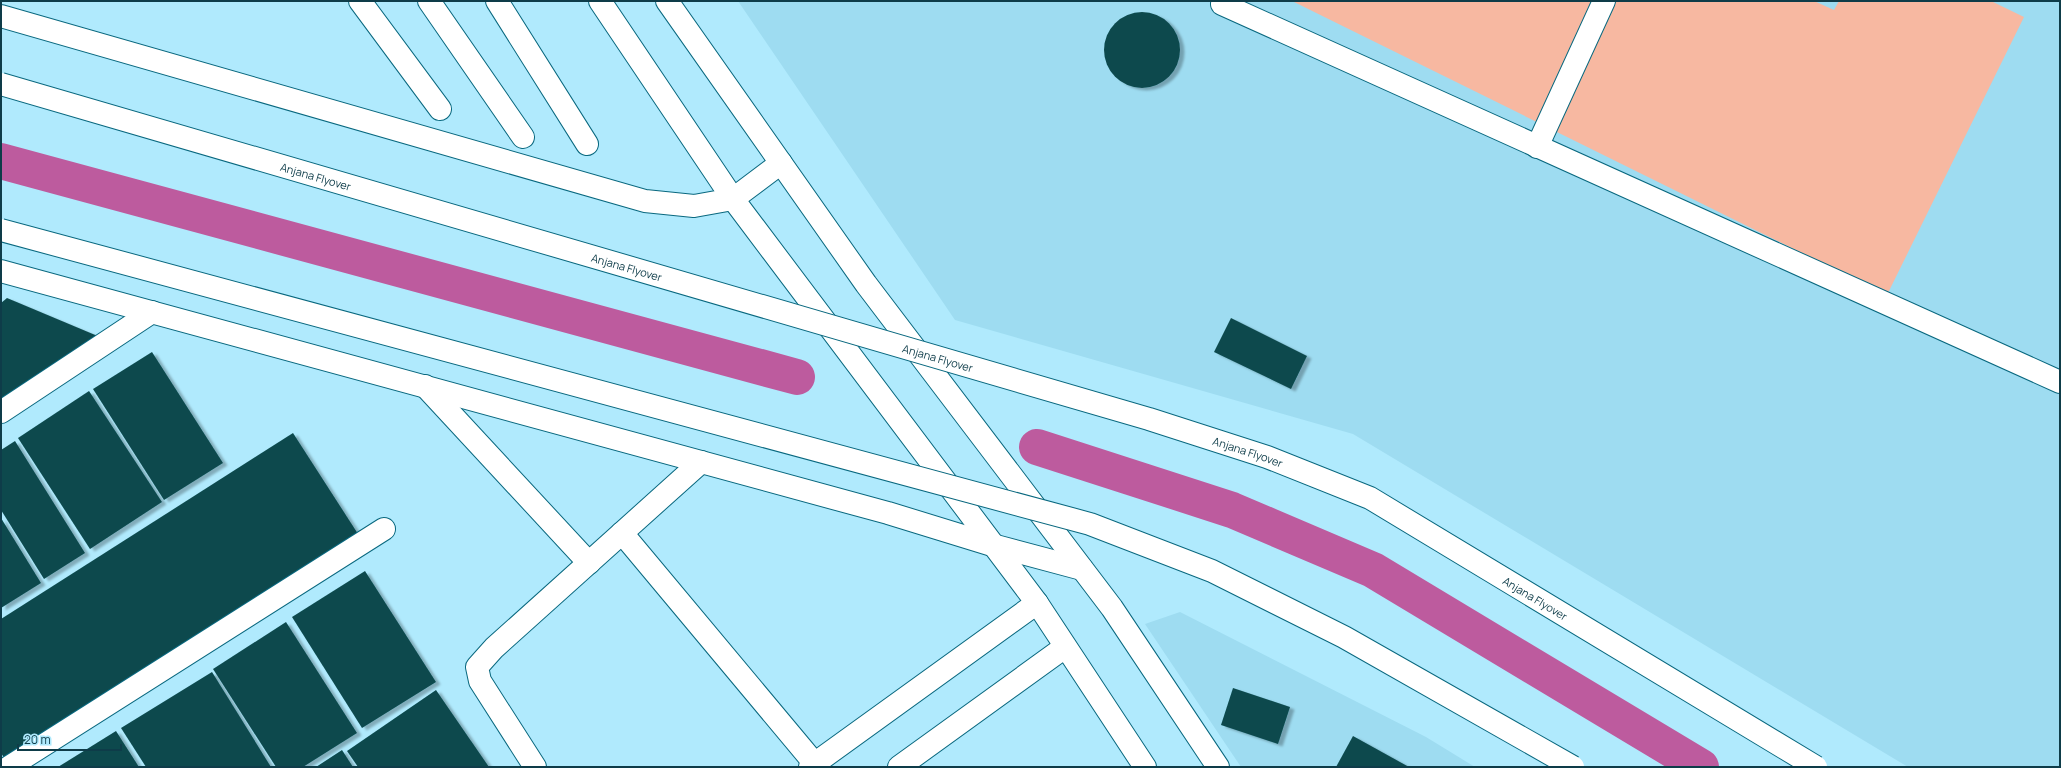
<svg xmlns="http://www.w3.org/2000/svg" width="2061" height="768" viewBox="0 0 2061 768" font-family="Manrope,sans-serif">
<defs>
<filter id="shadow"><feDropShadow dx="4.5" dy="2.5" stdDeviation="1" flood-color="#0004"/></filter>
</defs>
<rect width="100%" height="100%" fill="#b0eafd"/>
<!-- built -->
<g fill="#9edcf1">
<polygon points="738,1 2060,1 2060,767 1908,767 1353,434 955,320"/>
<polygon points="1180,612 1426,737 1475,767 1241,767 1145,624"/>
</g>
<!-- green -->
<polygon fill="#f7b8a1" points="1292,1 1814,1 1834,10 1839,1 1991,1 2024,17 1887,295"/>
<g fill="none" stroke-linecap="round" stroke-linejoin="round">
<!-- canal -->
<g stroke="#bd5b9e" stroke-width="36">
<polyline points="1,161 797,377"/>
<polyline points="1037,447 1232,510 1373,570 1701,767"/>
</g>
</g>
<!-- building -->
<g fill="#0b4a4e" filter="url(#shadow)">
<circle cx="1142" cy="50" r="38"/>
<polygon points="7,298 100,337 1,401 1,303"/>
<polygon points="1231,318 1307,356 1291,389 1214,352"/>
<polygon points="152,352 223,463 164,500 93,389"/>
<polygon points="89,391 162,502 90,549 18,438"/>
<polygon points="293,433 360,537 6,761 1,753 1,619"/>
<polygon points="15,441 85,553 44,579 1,510 1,450"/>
<polygon points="1,518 41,583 1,608"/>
<polygon points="365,571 436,682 362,728 292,617"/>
<polygon points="286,622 357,733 303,767 276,767 213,669"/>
<polygon points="212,672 271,767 146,767 121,728"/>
<polygon points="1233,688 1290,707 1278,744 1221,725"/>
<polygon points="436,690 489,767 358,767 347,751"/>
<polygon points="116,731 139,767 58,767"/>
<polygon points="1353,736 1409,767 1336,767"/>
<polygon points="342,750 353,767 316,767"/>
</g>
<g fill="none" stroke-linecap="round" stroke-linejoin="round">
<defs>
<g id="minor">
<polyline points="360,1 440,109"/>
<polyline points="429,1 523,137"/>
<polyline points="497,1 587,144"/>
<polyline points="1222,4 2060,382"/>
<polyline points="1,16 645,201 694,206 733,199 781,163"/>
<polyline points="1537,147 1604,1"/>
<polyline points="1,271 888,513 992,545 1082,569"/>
<polyline points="425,386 589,563"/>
<polyline points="1,412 152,312"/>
<polyline points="622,533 815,764"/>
<polyline points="9,767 384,529"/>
<polyline points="535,767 480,681 477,667 494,648 701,462"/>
<polyline points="810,767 1037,603"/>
<polyline points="899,767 1065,647"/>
</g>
<g id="major">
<polyline points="600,1 733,199 1037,603 1145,767"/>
<polyline points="667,1 866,284 1112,608 1218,767"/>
</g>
</defs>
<!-- minor casing -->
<use href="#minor" stroke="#09687f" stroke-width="24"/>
<!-- major casing -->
<use href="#major" stroke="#09687f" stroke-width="24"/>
<!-- minor -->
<use href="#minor" stroke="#fff" stroke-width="22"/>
<!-- major -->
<use href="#major" stroke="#fff" stroke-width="22"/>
<defs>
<g id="major-bridge">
<path id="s1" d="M1 84 1149 419 1267 457 1370 498 1816 767"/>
<polyline points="1,230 1090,524 1212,571 1344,637 1573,767"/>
</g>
</defs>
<!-- major-bridge casing -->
<use href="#major-bridge" stroke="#09687f" stroke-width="24" stroke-linecap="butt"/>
<!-- major-bridge -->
<use href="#major-bridge" stroke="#fff" stroke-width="22"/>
</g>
<g text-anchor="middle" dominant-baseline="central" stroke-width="4" stroke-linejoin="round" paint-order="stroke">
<!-- street labels -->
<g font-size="11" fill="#0e3c49" stroke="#b0eafd">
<text stroke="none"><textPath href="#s1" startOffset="328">Anjana Flyover</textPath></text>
<text stroke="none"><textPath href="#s1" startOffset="652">Anjana Flyover</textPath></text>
<text stroke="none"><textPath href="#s1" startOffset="976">Anjana Flyover</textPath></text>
<text stroke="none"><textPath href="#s1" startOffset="1300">Anjana Flyover</textPath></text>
<text stroke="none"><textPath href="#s1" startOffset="1624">Anjana Flyover</textPath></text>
</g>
</g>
<!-- border -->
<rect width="2061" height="768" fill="none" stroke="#0e3c49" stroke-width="4"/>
<!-- scale -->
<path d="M18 744v6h103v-6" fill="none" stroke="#0e3c49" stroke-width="2"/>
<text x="24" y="744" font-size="12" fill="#0e3c49" stroke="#b0eafd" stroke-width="3" paint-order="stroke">20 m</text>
</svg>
